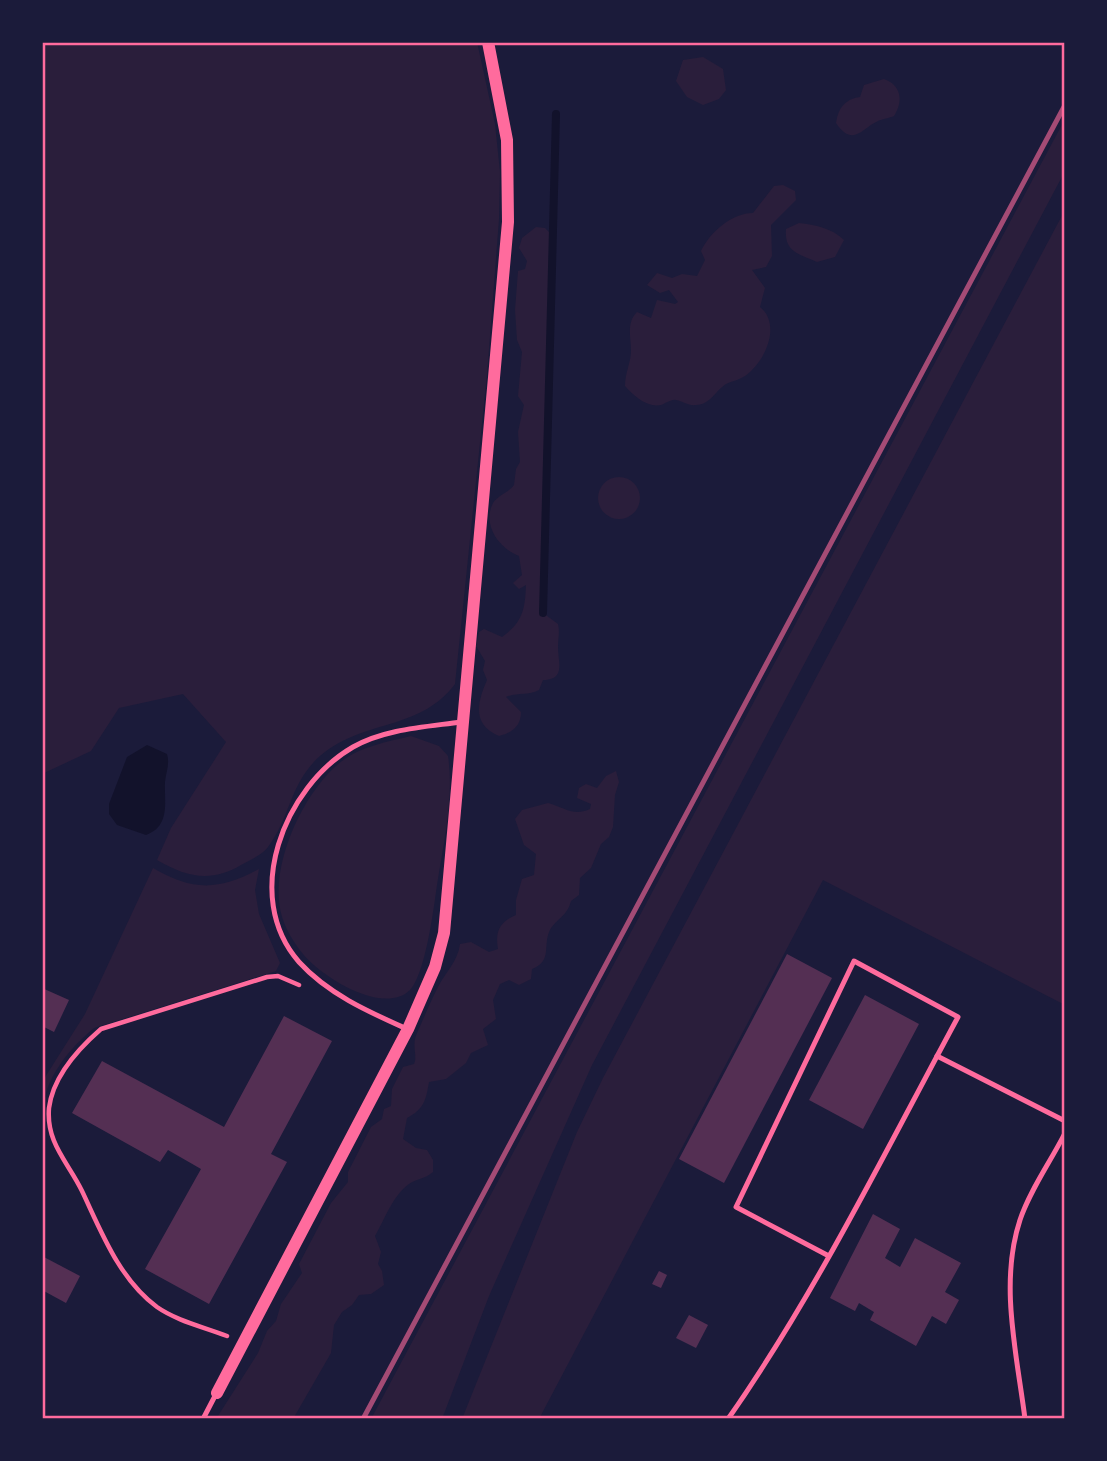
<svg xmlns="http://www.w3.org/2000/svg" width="1107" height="1461" viewBox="0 0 1107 1461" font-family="'Varela Round',sans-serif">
<rect width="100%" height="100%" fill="#1b1b3a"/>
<!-- green -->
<g fill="#2a1e3b">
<path d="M42 42H477L495 124 500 172 499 219 487 375 455 684C422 728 372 720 329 749 289 777 293 814 268 847 261 856 251 859 241 865 211 883 186 877 157 860L171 828 226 742 183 694 119 708 91 751 42 774Z"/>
<polygon points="703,57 723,69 726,90 719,99 703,105 687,97 676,81 683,60"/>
<path d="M884 79C901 85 904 101 894 116 890 118 882 119 878 121 862 128 853 148 836 123 838 108 845 99 860 97L864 85Z"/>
<polygon points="1065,119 1065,171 592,1065 489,1296 442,1419 371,1419"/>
<path d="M783 185 795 191 796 200 771 225 772 256 766 267 752 270 765 288 760 307C782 325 765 362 745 376 739 380 732 381 726 384 714 392 711 404 696 405 688 406 683 401 676 400 671 399 665 404 661 405 647 408 633 395 625 386 625 373 631 362 631 351 631 337 626 323 637 312L651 318 657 300 675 304 678 302 669 290 660 293 647 285 657 273 672 278 682 274 697 276 705 260 701 251C710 232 732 213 753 213L774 186Z"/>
<polygon points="1065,210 1065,1005 823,880 539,1419 462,1419 577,1132 603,1078"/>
<path d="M799 223C815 225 832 228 844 240L835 257 817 262C799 254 784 252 786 229Z"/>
<path d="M536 227 545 228 552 235 543 613 558 624C560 632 558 638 558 647 558 662 566 680 543 680L539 690C528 696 518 692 506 697L521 712C521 726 512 733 499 736 472 725 477 703 487 680L483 670 485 661 476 646 479 632 484 629 502 637C523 622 525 609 526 585L519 589 513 583 522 575 519 556C498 548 482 524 493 503 498 495 508 493 514 485L516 469 520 462 518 432 524 405 518 396 522 352 517 340 515 310 518 271 525 269 527 261 519 248 522 238Z"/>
<circle cx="619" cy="498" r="21"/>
<path d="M411 736 439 746 448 756C455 802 441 853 435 899 432 920 424 975 410 990 383 1016 322 977 303 954 294 943 284 927 281 913 269 865 304 790 342 761 362 746 387 742 411 736Z"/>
<path d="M616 771 619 782 615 795 613 827 609 837 601 844 591 868 580 878 579 895 571 901C567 917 555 919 549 932 543 948 552 961 532 969L531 979 519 985 509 980 500 984 493 1000 496 1019 483 1029 488 1045 471 1053 466 1063 446 1079 429 1082C426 1100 424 1109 407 1118L403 1139 416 1148 427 1150 433 1160V1172C425 1179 416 1179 409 1184 393 1195 385 1219 375 1236L381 1252 378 1264 382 1271 384 1285 371 1294 359 1295 352 1305 342 1312 334 1325 331 1353 293 1419H216L258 1353 267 1331 276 1321 281 1304 302 1273 299 1264 331 1203 348 1182V1172L371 1127 382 1119 384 1109 391 1106 392 1089 403 1067 414 1064C418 1055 411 1046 417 1033 424 1018 430 1002 438 987 445 973 458 961 460 944L471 942 489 952 498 949C495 932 499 922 516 915V900L522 879 534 875 536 854 524 845 515 819 522 810 548 803C564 807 573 817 590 809L591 804 577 798 579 788 586 784 597 788 606 776Z"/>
<path d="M153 868C192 891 219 891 259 869L255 890 259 914 280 963 276 971 94 1028C70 1048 45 1077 43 1110 43 1119 46 1128 42 1136V1082L85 1014Z"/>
</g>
<!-- water -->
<path fill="#12122b" d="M147 745 167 754C170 764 166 772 165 782 164 801 171 826 146 835L117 825 109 814V804L127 757Z"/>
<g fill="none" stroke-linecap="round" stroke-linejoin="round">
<!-- stream -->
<polyline stroke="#12122b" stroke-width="8" points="543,613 556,114"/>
</g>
<!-- building -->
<g fill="#542f53">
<polygon points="787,954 832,978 724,1183 679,1159"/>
<polygon points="42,988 69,1000 54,1032 42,1026"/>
<polygon points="865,995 919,1024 863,1129 809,1100"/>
<polygon points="284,1016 332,1041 271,1154 287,1162 209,1304 145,1269 201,1169 168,1150 160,1162 72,1113 102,1061 224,1127"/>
<polygon points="873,1214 900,1229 885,1258 900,1267 915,1238 961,1263 945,1292 959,1300 946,1324 932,1316 916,1346 870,1320 874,1312 859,1303 855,1311 830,1298"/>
<polygon points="42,1256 80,1276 66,1303 42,1290"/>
<polygon points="659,1271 667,1275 661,1288 652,1284"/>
<polygon points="689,1315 708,1325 696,1348 676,1338"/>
</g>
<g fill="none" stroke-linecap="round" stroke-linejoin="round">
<!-- path -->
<path stroke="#ff6b9d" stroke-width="4.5" d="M227 1336C204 1327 177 1321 157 1307 119 1279 101 1231 82 1191 68 1162 46 1143 49 1108 53 1076 78 1049 101 1029L267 977 278 976 299 985"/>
<!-- service -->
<g stroke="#ff6b9d" stroke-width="5">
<path d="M407 1029C369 1012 328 994 299 962 241 896 284 787 353 747 385 729 425 727 461 722"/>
<polyline points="937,1056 1065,1121"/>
<polyline points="203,1419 216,1394"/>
<path d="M728 1419C816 1293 885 1152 958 1017L854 961 736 1207 827 1255"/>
<path d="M1025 1419C1017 1355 999 1283 1020 1220 1030 1190 1051 1161 1065 1133"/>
</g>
<!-- tertiary -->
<polyline stroke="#ff6b9d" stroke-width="12" points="217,1393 408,1029 435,967 444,933 508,222 507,140 488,42"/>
<!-- rail -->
<polyline stroke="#a44b75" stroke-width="5" points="363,1419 1065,105"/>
</g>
<!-- border -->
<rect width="1107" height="1461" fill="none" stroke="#1b1b3a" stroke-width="88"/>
<rect x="44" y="44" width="1019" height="1373" fill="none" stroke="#ff6b9d" stroke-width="2.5"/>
</svg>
